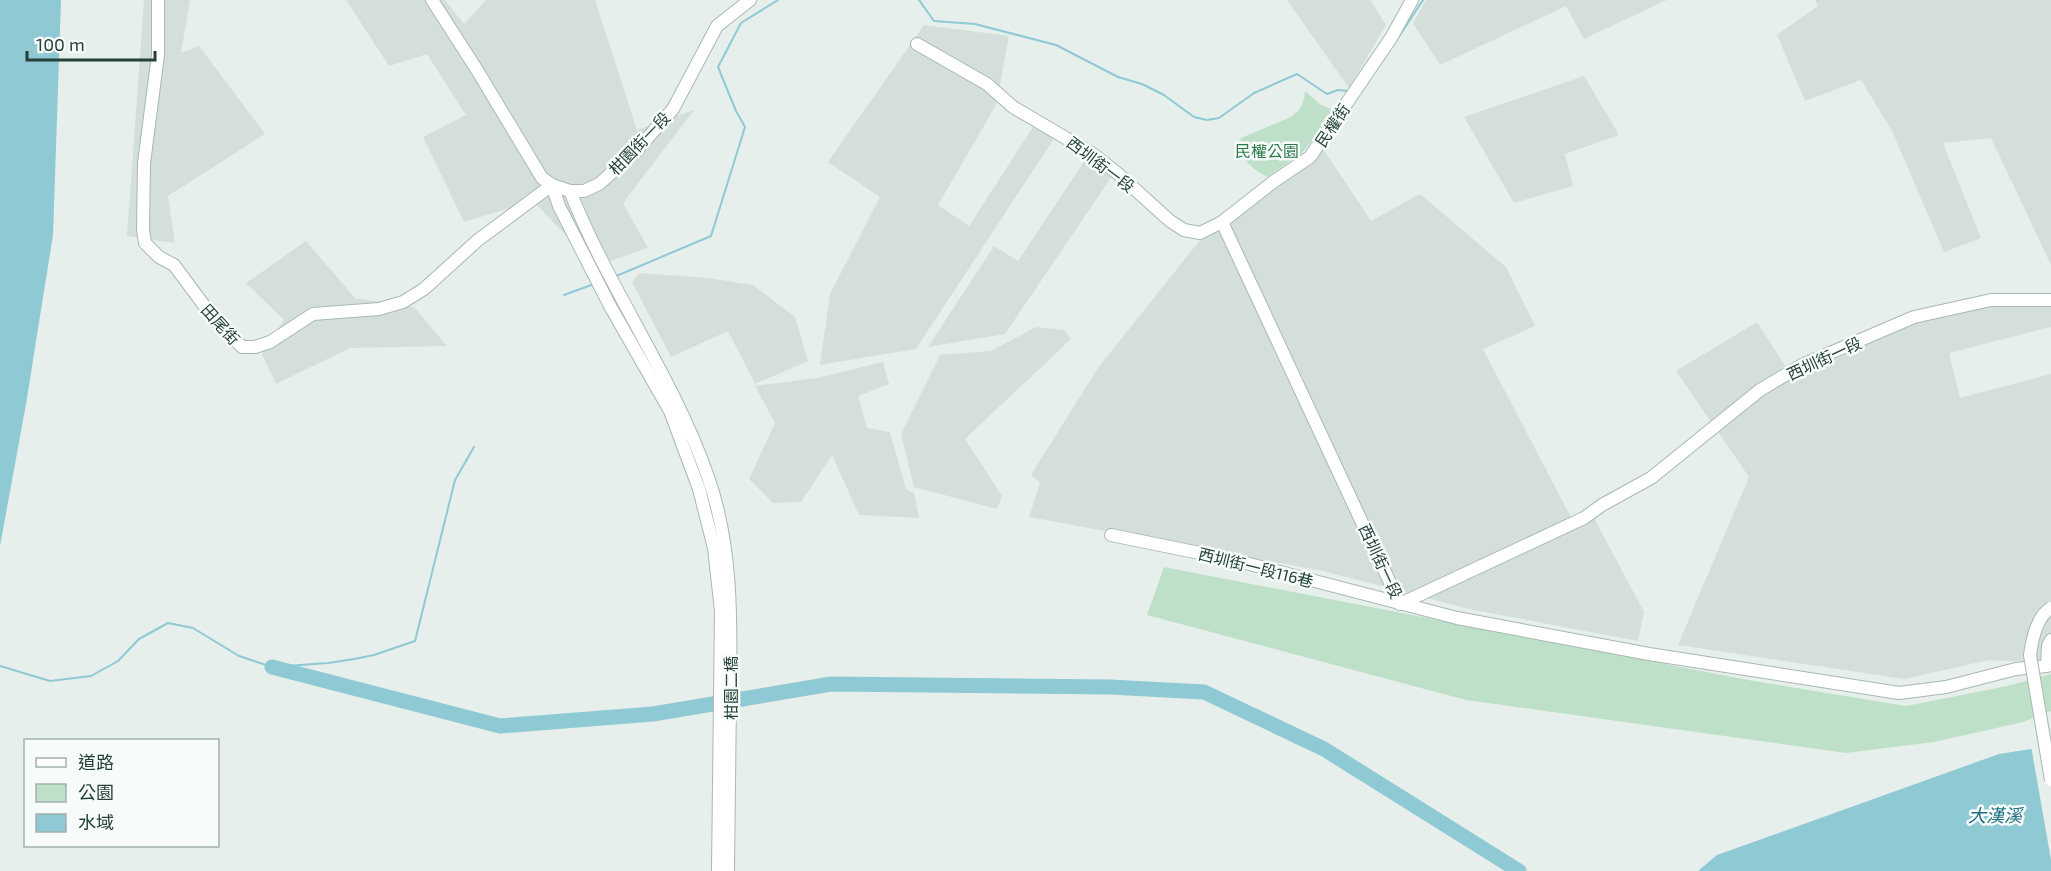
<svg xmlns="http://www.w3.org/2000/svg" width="2051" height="871" viewBox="0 0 2051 871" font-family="'Exo 2','Noto Sans TC',sans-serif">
<rect width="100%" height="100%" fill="#e6efeb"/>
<!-- built -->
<g fill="#d4dfda">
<polygon points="144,0 190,0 181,53 199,46 265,134 168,196 175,243 127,236"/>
<polygon points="346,0 445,0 464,24 486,0 595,0 637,130 694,110 623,203 648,248 595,266 533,201 464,222 423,137 466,115 427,54 389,66"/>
<polygon points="1287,0 1370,0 1386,25 1349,88"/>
<polygon points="1426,0 1667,0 1584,39 1566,6 1440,65 1413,23"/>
<polygon points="1815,0 2051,0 2051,265 1991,138 1943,143 1981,238 1944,252 1892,131 1861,80 1805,101 1777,35 1818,6"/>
<polygon points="924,25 1009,36 996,105 938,205 969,226 1035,124 1055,137 916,349 820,365 830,294 880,197 828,162"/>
<polygon points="1584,76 1619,135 1565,154 1573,186 1514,203 1464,117"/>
<polygon points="1323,149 1371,221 1420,194 1506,267 1535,326 1483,349 1576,527 1594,518 1644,612 1638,641 1469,609 1323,571 1029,517 1040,483 1031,475 1098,368 1200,240 1230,221"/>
<polygon points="1087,157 1112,176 1005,334 928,347 994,246 1018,261"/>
<polygon points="306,241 355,298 414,307 447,346 350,348 276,384 262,354 284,320 246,283"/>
<polygon points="639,273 708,278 753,285 795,317 808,361 755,384 728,331 671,357 632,282"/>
<polygon points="1994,304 2051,306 2051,327 1949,353 1960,398 2051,374 2051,663 1989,660 1904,679 1678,645 1749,477 1676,371 1757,322 1793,378 1913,324"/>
<polygon points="1036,327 1064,330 1071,339 965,439 1002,496 997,509 914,487 901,434 940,355 991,351"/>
<polygon points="883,362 889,384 858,396 867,428 890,432 906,489 914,493 919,518 859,515 832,455 801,502 773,503 749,479 775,423 755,386 817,378"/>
</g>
<!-- green -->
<g fill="#bfe0c8">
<path d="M1305 91 1321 105 1336 111 1302 153 1267 177C1253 169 1235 157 1241 138L1291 117C1301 109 1304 104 1305 91Z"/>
<polygon points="1164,567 1748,680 1906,706 2007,686 2051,674 2051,711 2023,722 1934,742 1846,753 1466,700 1147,615"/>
</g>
<!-- water -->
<g fill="#8ec9d4">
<polygon points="0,0 61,0 53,235 26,404 0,546"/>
<polygon points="2051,746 2051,871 1698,871 1717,855 1999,754"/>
</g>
<!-- pier -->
<polygon fill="#e6efeb" points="2051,743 2051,860 2031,746"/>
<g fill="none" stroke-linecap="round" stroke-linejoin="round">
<!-- stream -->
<g stroke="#8ec9d4" stroke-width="2">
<polyline points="919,0 934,21 975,24 1056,45 1118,77 1142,84 1164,95 1194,117 1207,120 1219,118 1254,93 1297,74 1327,94 1338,90 1348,91"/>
<polyline points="1396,41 1423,0"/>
<polyline points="614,277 711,236 745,127 736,111 718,67 741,23 778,0"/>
<polyline points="564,295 594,284"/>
<polyline points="0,666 50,681 91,676 118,661 139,639 168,623 193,628 239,656 272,667 328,663 354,659 374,655 415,641 455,480 474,447"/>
</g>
<!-- river -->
<polyline stroke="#8ec9d4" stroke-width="15" points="272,667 500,726 653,714 831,684 1110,687 1204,692 1324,749 1519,871"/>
<defs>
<g id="minor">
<polyline points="158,0 158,55 144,163 143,230 145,243 159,257 174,265 209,312 242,347 255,347 270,342 313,314 379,309 403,302 424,289 478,240 552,185 559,206 610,306 670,411 699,489 714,548 721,611 718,871"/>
<polyline points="432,0 477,70 542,178 552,185 570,191 584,191 599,184 636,151 673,109 717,26 750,0"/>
<polyline points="917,44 987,84 1013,107 1093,154 1117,173 1170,221 1184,230 1200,233 1222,222 1273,182 1310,157 1391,38 1412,0"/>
<path d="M570 191C609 290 673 376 708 477 733 547 731 625 730 698 729 756 729 813 728 871"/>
<polyline points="1222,222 1400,604"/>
<polyline points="1111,535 1234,560 1457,618 1649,654 1899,693 1946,687 2016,669 2047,666 2048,646 2051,640"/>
<polyline points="1400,604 1584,518 1602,505 1651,478 1760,390 1802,365 1914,317 1991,300 2051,300"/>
</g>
</defs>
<!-- minor casing -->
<use href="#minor" stroke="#a8b8b2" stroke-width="14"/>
<!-- minor -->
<use href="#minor" stroke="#fff" stroke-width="12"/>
<defs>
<path id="minor-bridge" d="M2051 608C2037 616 2032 640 2030 655L2051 780"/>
</defs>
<!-- minor-bridge casing -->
<use href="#minor-bridge" stroke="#a8b8b2" stroke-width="14" stroke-linecap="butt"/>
<!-- minor-bridge -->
<use href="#minor-bridge" stroke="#fff" stroke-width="12"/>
</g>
<g text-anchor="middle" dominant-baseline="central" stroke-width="5" stroke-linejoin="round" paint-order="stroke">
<!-- street labels -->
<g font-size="16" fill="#24423a" stroke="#f7fbf9">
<text transform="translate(1332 125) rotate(-56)">民權街</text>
<text transform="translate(639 143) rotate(-46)">柑園街一段</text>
<text transform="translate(1101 164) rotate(37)">西圳街一段</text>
<text transform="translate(221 324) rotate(48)">田尾街</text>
<text transform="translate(1824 358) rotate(-25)">西圳街一段</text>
<text transform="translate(1381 561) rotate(65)">西圳街一段</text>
<text transform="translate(1256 567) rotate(14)">西圳街一段116巷</text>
<text transform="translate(730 688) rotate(-90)">柑園二橋</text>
</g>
<!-- park labels -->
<g font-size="16" fill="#2d7a4b" stroke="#f7fbf9">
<text x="1267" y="150">民權公園</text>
</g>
<!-- water labels -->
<g font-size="18" font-style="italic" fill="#1c6f80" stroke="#f7fbf9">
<text x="1995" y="815">大漢溪</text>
</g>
</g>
<!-- legend -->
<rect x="24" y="739" width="195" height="108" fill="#f7fbf9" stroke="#a3b1ad" stroke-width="1.5"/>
<rect x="36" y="758" width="30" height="9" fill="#ffffff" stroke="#a3b1ad" stroke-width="1.5"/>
<text x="78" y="769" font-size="18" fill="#24423a">道路</text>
<rect x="36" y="784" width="30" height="18" fill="#bfe0c8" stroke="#a3b1ad" stroke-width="1.5"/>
<text x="78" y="799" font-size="18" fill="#24423a">公園</text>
<rect x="36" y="814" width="30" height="18" fill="#8ec9d4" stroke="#a3b1ad" stroke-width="1.5"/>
<text x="78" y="829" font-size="18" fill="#24423a">水域</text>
<!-- scale -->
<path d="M27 51v9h128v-9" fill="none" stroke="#24423a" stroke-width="3"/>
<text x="36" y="51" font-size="18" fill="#24423a" stroke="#f7fbf9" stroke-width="4.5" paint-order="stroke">100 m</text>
</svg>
